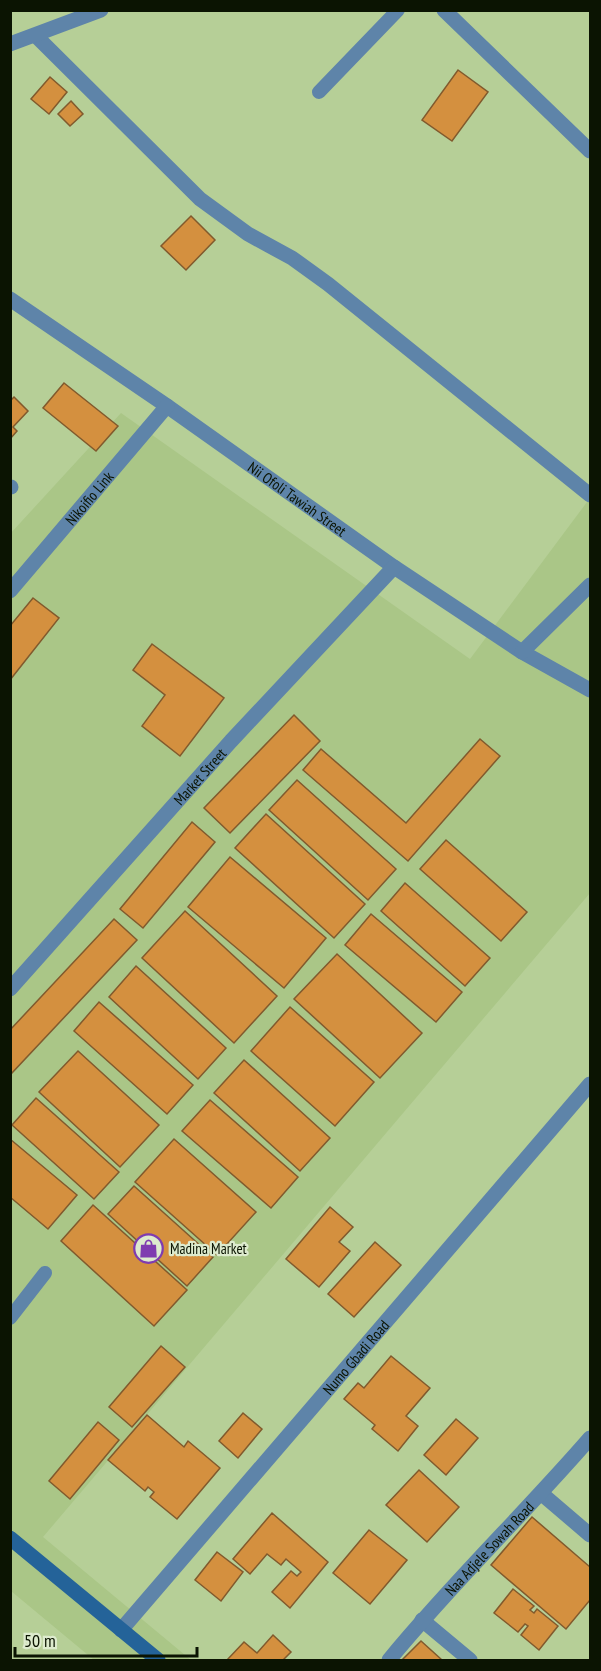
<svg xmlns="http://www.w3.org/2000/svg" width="601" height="1671" viewBox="0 0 601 1671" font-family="'PT Sans Narrow',sans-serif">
<rect width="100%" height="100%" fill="#b6cf97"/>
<!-- built -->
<polygon fill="#aac687" points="121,413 470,659 590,498 590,893 43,1537 191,1660 94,1660 11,1591 10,534"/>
<!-- building -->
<g fill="#d4903f" stroke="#815a2d" stroke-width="1.5">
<polygon points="458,70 488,92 452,141 422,120"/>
<polygon points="50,77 67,92 49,114 31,99"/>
<polygon points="71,101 83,114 70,126 58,114"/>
<polygon points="191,216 215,240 186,270 161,246"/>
<polygon points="64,383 118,426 96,451 43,408"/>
<polygon points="14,397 28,411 13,427 17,431 10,439 10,401"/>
<polygon points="33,598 59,618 10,680 10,626"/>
<polygon points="152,644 224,698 180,756 142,726 165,695 133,670"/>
<polygon points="294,715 320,741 230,833 204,808"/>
<polygon points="480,739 500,756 408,861 303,770 321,749 406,823"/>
<polygon points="297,780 396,869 368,900 269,810"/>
<polygon points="266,814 365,904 334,938 235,848"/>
<polygon points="192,822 215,842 143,928 120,909"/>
<polygon points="446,840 527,912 501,941 420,869"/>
<polygon points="230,857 326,938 284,988 188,907"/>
<polygon points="405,883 490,958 465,986 381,911"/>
<polygon points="185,911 277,996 234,1043 142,958"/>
<polygon points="371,914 462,992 436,1022 345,945"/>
<polygon points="114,919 137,940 10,1075 10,1030"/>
<polygon points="337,954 422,1033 380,1078 294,999"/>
<polygon points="136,966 226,1048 198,1079 109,997"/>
<polygon points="99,1002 193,1085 167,1114 74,1031"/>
<polygon points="290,1007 374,1082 335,1126 251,1051"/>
<polygon points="78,1051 159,1125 120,1167 39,1092"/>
<polygon points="244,1060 330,1138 300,1171 214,1093"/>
<polygon points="36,1098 119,1172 94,1199 12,1125"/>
<polygon points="210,1100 298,1177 271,1208 182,1131"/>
<polygon points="10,1139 77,1195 48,1229 10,1197"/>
<polygon points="174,1139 256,1212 217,1255 135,1182"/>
<polygon points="134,1186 213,1257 187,1286 108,1214"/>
<polygon points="93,1205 187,1290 154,1326 61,1241"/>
<polygon points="330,1207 353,1227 339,1242 350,1251 319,1287 286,1259"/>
<polygon points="375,1242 401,1265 354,1317 328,1294"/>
<polygon points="161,1346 185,1367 132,1427 109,1407"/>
<polygon points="391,1356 430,1388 406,1416 418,1426 398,1451 372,1429 375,1425 344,1399 358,1383 364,1388"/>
<polygon points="243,1413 262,1429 238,1458 219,1441"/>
<polygon points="147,1415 184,1447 188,1441 220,1468 177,1519 150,1497 154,1492 148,1487 145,1491 108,1460"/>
<polygon points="456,1419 478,1438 446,1475 424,1455"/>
<polygon points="98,1422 119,1440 70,1499 49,1481"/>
<polygon points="419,1470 459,1507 427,1542 386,1505"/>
<polygon points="272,1513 328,1562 290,1608 272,1592 291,1571 297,1576 301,1572 286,1559 281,1565 267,1554 250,1574 233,1559"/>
<polygon points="532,1517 590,1567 590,1600 566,1629 491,1565"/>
<polygon points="369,1530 407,1560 370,1604 333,1573"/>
<polygon points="217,1552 243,1572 221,1601 195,1580"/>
<polygon points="513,1589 534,1606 530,1610 534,1613 537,1609 558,1626 539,1650 521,1635 528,1626 525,1624 518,1632 494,1613"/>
<polygon points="273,1635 291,1652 283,1660 227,1660 244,1642 257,1653"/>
<polygon points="421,1641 442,1660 402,1660"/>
</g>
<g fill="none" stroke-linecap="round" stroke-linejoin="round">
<!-- lane -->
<g stroke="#5e84a9" stroke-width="14">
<polyline points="319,92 398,10"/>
<polyline points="10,1318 45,1273"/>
</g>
<!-- street -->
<g stroke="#5e84a9" stroke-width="15">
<polyline points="444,10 590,151"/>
<polyline points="36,36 200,199 248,234 292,258 328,284 590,495"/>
<polyline points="10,44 101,10"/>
<path id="s1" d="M10 299 167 406 394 567 522 652 590 690"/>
<polyline points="10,487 11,487"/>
<path id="s2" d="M10 591 167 406"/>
<polyline points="522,652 590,585"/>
<path id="s3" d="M10 989 231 741 394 567"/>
<polyline points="542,1494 590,1535"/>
<polyline points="422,1620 470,1660"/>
<path id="s4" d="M121 1630 590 1084"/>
<path id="s5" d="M389 1660C452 1583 525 1513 590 1438"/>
</g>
<!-- secondary -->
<polyline stroke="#246399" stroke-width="15" points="10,1538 158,1660"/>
</g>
<!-- icons -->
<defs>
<symbol id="shop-ring" viewBox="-11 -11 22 22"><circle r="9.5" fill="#ddebce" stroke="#7f3cb0" stroke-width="1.5"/><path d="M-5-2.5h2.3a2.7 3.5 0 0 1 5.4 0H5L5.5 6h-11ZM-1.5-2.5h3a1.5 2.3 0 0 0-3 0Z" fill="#7f3cb0"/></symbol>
</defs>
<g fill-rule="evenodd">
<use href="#shop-ring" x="132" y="1232" width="33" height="33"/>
</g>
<g text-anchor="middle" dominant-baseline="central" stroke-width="4.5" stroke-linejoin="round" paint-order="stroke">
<!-- street labels -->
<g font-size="15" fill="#0b1402" stroke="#ddebce">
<text stroke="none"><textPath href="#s2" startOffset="122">Nikoifio Link</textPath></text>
<text stroke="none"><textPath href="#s1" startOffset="350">Nii Ofoli Tawiah Street</textPath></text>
<text stroke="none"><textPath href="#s3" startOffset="285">Market Street</textPath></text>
<text stroke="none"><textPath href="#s4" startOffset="360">Numo Gbadi Road</textPath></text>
<text stroke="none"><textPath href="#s5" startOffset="150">Naa Adjele Sowah Road</textPath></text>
</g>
<!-- poi labels -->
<g font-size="15" fill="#0b1402" stroke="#ddebce" text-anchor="start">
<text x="170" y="1248">Madina Market</text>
</g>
</g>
<!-- border -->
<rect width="601" height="1671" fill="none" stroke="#0b1402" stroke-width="24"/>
<!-- scale -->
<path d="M15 1647v9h182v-9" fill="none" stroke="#0b1402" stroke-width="3"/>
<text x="24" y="1647" font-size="18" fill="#0b1402" stroke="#ddebce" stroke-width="4.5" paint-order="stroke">50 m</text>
</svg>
